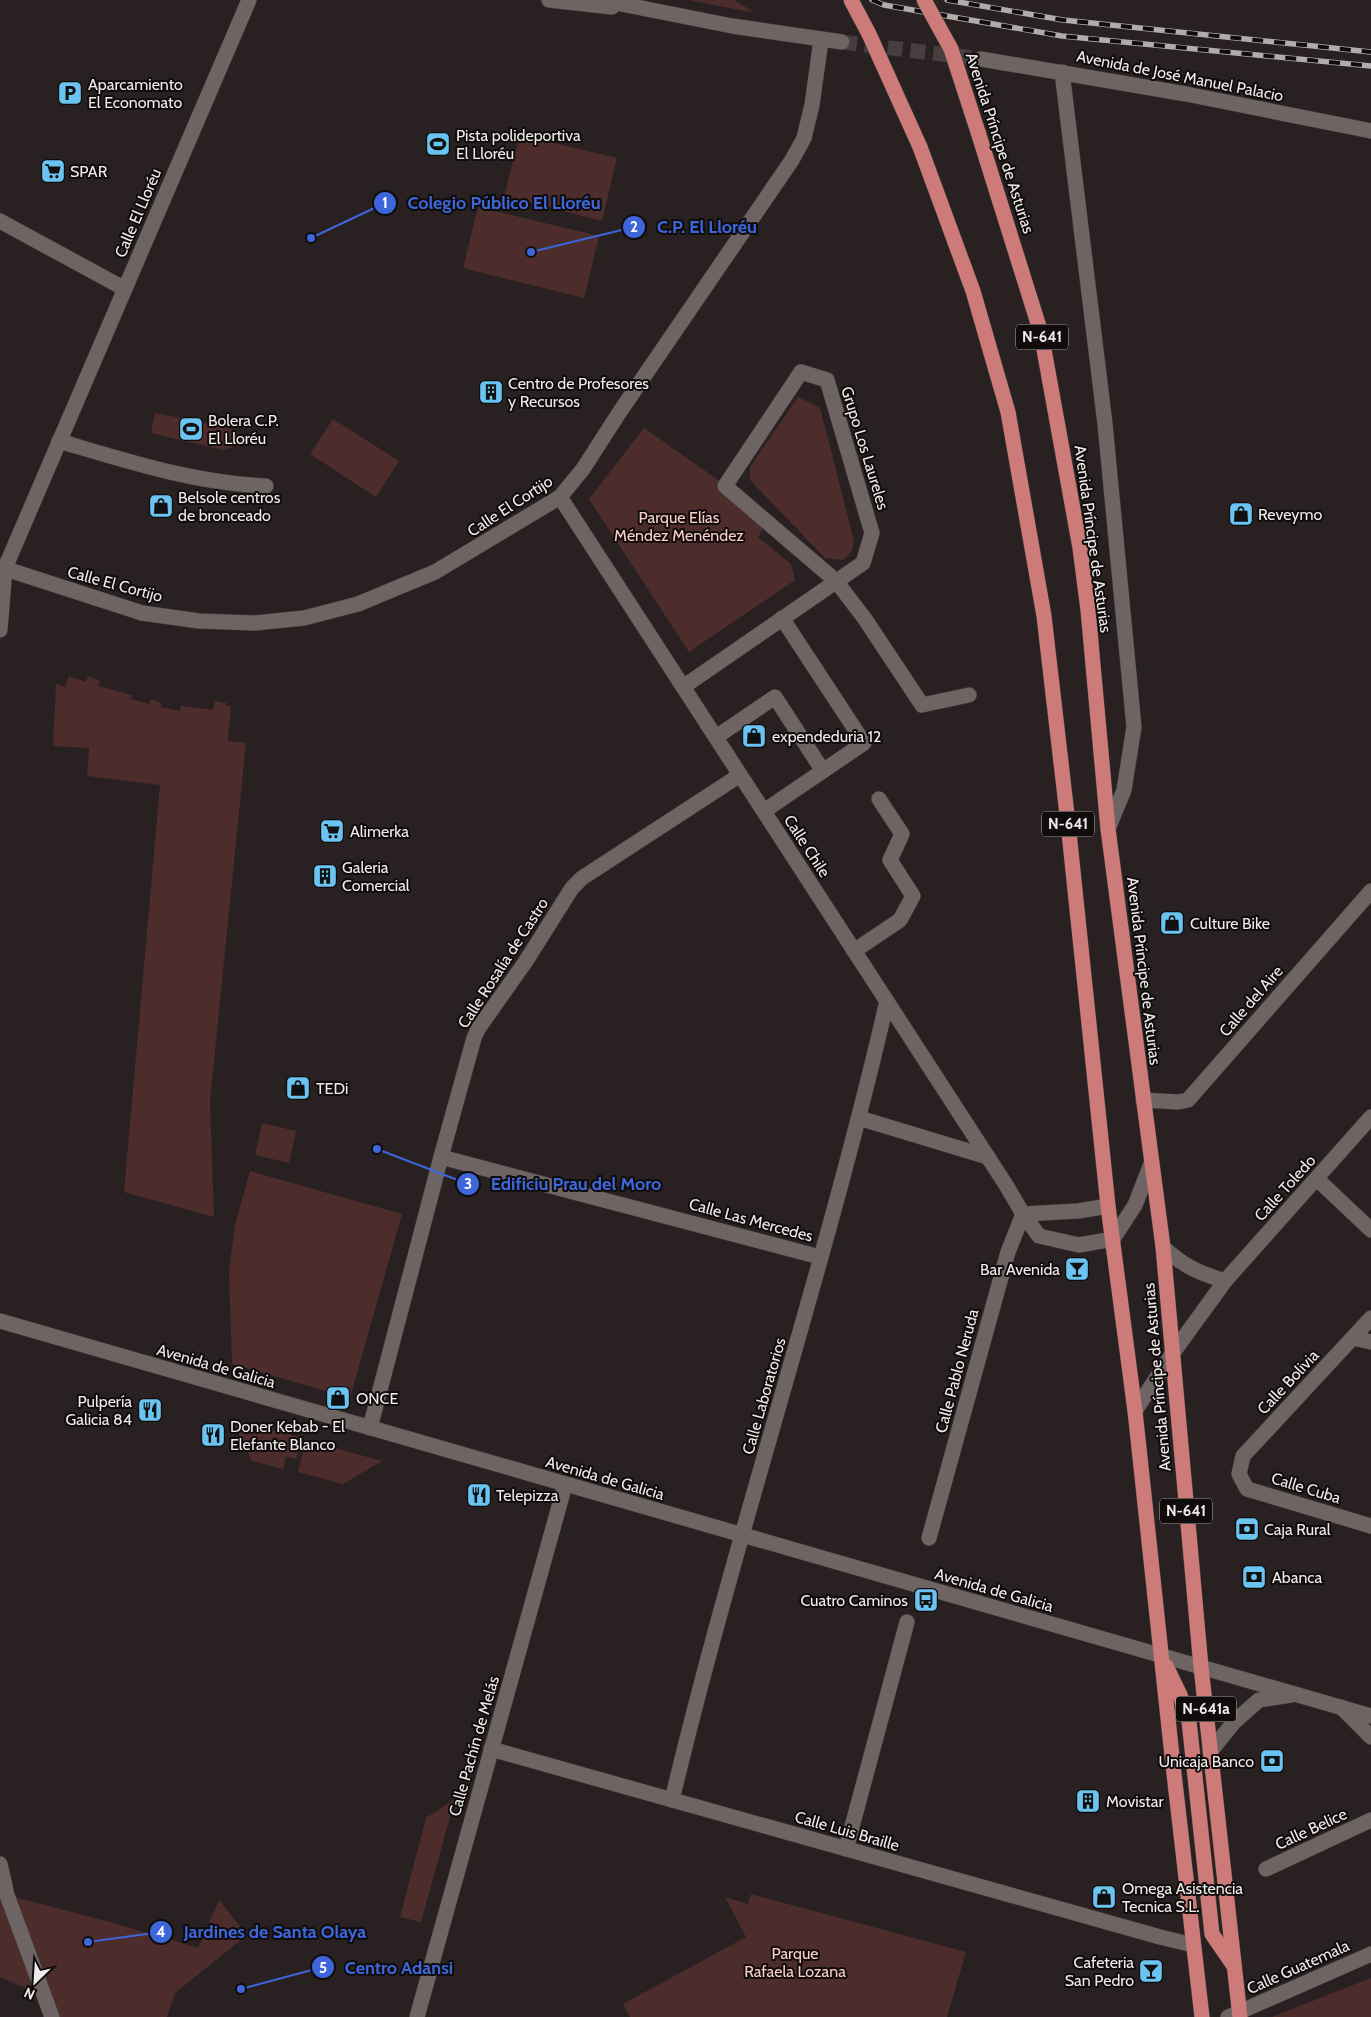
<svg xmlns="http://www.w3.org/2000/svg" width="1371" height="2017" viewBox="0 0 1371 2017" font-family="Cabin,sans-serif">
<rect width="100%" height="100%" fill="#292121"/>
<!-- green -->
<g fill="#4c2d2c">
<polygon points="688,0 734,0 755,13"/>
<polygon points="520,135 617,158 602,221 504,196"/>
<polygon points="478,207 599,236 584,298 463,268"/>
<polygon points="798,397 820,408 854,541 852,551 843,560 825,558 750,480 750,467"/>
<polygon points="155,413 227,427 234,431 236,440 232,447 223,450 151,433"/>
<polygon points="333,419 399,461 376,497 310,454"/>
<polygon points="644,428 721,482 764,527 758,537 791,564 795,580 689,652 589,499"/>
<polygon points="69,676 86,682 88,676 100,681 98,686 132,695 131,699 149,704 151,699 161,703 161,707 180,711 181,706 213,710 215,701 226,703 226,706 231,706 228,741 246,743 210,1101 214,1217 124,1192 160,785 87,776 89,748 53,746 56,684 65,687"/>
<polygon points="262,1123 296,1131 289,1163 255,1155"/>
<polygon points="250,1171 402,1214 350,1398 232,1364 229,1271 235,1225"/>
<polygon points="238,1420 302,1438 296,1459 286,1457 283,1469 252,1461 234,1423"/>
<polygon points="306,1440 382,1461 343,1484 298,1472"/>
<polygon points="455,1799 421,1922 400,1917 426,1818"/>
<polygon points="0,1864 7,1895 110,1922 198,1948 219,1900 247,1935 175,1993 167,2017 52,2017 44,1996 0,1977"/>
<polygon points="751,1894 966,1952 947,2017 630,2017 623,2004 746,1937 725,1897 748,1904"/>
<polygon points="1371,1978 1371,2017 1272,2017"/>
</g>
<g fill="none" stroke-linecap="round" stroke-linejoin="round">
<!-- secondary-tunnel -->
<polyline stroke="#473f3f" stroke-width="15" stroke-dasharray="15 8" stroke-linecap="butt" points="842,42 981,59"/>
<defs>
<g id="minor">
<polyline points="1062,72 1105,424 1134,727 1124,790 1108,829"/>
<polyline points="0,221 125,289"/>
<path d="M59 441C127 461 194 483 266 486"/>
<polyline points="560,497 1006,1185 1023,1214 1039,1236 1079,1245 1113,1239 1135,1205 1151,1164"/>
<polyline points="0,567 142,613 199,621 255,623 304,618 358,604 435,572 560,497 583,469 619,413 792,160 804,138 812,105 821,40"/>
<polyline points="0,630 5,568 249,0"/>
<polyline points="683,687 863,563 872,533 827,380 801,372 725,486 836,581 865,619 922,705 969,695"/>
<polyline points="716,737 775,697 823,771"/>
<polyline points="764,811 864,743 782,618"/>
<polyline points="854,951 900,920 913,896 890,860 902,834 879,799"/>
<polyline points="1143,1100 1178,1102 1188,1100 1371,891"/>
<polyline points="859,1118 988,1157"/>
<polyline points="441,1157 820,1257"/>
<polyline points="1317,1179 1371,1230"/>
<polyline points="1023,1214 1078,1211 1108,1206"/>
<path d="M1163 1247C1183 1266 1199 1273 1225 1281"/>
<polyline points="1371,1318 1243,1456 1239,1474 1247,1489 1371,1526"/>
<polyline points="1353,1338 1371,1342"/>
<polyline points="1135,1411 1172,1354 1225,1281 1371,1117"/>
<polyline points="370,1428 441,1157 474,1038 478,1029 526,961 572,888 582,878 740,775"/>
<polyline points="929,1538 1008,1252 1023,1214"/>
<polyline points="1341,1707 1371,1737"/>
<polyline points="491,1749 1160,1937 1193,1945"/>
<path d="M672 1800C736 1532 825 1270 887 1001"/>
<polyline points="846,1849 907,1622"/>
<polyline points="0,1864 7,1895 52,2017"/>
<polyline points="1266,1869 1371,1820"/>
<polyline points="417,2017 565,1485"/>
<polyline points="1228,2017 1371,1954"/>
</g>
<g id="tertiary">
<polyline points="0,1321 1371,1716"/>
<polyline points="1210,1752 1234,1722 1259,1700 1291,1695"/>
</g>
<g id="secondary">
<polyline points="549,0 612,7"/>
<polyline points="601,0 732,26 842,42"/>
<polyline points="981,59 1186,94 1371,131"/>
</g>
<g id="trunk">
<polyline points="978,132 1041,333 1080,548 1088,610 1108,829 1163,1247 1201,1667 1240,2017"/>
<polyline points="920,147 973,291 1008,412 1044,616 1068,823 1108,1206 1135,1411 1173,1765 1202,2017"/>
<polyline points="1166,1666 1180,1695 1189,1721 1212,1934 1234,1966"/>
</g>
</defs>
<!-- minor casing -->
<use href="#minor" stroke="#423c3c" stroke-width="16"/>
<!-- tertiary casing -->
<use href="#tertiary" stroke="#423c3c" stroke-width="16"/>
<!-- secondary casing -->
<use href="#secondary" stroke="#423c3c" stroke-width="16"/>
<!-- trunk casing -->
<use href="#trunk" stroke="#423c3c" stroke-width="16"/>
<!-- minor -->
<use href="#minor" stroke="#6d6463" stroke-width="15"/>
<!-- tertiary -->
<use href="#tertiary" stroke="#6d6463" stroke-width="15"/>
<!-- secondary -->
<use href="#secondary" stroke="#6d6463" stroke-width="15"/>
<!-- trunk -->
<use href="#trunk" stroke="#cc7b78" stroke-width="15"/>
<defs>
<g id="rail">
<polyline points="872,0 884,5 1062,36 1371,66"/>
<polyline points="947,0 1063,20 1371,52"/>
</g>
</defs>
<!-- rail casing -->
<use href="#rail" stroke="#b1abab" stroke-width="5.5"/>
<!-- rail -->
<use href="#rail" stroke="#0f0c0b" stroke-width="4" stroke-dasharray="11" stroke-linecap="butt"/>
<defs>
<g id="trunk-bridge">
<polyline points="851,0 869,34 920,147"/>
<polyline points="924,0 951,49 978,132"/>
</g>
</defs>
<!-- trunk-bridge casing -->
<use href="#trunk-bridge" stroke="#423c3c" stroke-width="16" stroke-linecap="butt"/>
<!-- trunk-bridge -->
<use href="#trunk-bridge" stroke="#cc7b78" stroke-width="15"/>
</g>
<!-- icons -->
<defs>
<symbol id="parking-square" viewBox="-11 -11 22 22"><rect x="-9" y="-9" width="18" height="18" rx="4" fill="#6ac3f1" stroke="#0f0c0b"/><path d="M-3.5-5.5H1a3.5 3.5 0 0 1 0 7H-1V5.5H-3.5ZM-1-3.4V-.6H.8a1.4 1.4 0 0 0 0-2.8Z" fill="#111"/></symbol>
<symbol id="stadium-square" viewBox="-11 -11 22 22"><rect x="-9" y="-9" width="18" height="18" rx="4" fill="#6ac3f1" stroke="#0f0c0b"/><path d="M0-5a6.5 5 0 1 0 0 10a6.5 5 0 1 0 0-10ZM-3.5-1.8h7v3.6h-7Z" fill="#111"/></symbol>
<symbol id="supermarket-square" viewBox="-11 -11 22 22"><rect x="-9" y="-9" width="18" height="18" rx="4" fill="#6ac3f1" stroke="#0f0c0b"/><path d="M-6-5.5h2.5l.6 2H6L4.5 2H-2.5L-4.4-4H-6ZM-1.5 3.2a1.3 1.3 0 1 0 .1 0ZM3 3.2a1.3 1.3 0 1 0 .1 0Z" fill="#111"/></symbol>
<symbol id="building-square" viewBox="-11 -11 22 22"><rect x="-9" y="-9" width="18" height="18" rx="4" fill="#6ac3f1" stroke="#0f0c0b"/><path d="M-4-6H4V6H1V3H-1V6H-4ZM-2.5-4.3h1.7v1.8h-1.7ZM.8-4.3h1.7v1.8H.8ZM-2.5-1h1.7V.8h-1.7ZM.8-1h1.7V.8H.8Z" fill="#111"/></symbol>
<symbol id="shop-square" viewBox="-11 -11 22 22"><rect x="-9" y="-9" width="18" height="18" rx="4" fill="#6ac3f1" stroke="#0f0c0b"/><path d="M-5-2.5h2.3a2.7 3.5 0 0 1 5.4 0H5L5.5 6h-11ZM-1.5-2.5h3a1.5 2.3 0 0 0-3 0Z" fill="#111"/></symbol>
<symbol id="bar-square" viewBox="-11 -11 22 22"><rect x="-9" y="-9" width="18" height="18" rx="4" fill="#6ac3f1" stroke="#0f0c0b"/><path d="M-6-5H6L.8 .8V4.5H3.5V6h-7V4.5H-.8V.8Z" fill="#111"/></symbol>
<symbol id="restaurant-square" viewBox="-11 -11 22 22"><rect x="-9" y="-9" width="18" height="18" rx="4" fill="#6ac3f1" stroke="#0f0c0b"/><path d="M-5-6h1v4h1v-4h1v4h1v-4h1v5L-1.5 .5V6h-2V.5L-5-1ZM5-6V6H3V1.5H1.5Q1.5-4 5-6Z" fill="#111"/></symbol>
<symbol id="bank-square" viewBox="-11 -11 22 22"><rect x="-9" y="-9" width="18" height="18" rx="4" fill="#6ac3f1" stroke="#0f0c0b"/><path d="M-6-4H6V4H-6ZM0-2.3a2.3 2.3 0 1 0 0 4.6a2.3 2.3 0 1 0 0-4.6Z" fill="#111"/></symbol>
<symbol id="bus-square" viewBox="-11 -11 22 22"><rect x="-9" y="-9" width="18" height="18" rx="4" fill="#6ac3f1" stroke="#0f0c0b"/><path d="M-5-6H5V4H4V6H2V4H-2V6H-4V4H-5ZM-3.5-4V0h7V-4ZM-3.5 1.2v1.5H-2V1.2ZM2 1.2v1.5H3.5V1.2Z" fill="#111"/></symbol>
</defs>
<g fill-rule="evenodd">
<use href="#parking-square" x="56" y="79" width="28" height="28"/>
<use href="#stadium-square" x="424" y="130" width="28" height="28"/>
<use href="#supermarket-square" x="39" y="157" width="28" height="28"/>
<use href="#building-square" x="477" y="378" width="28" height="28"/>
<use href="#stadium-square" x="177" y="415" width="28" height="28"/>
<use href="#shop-square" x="147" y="492" width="28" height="28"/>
<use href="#shop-square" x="1227" y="500" width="28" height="28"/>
<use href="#shop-square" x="740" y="722" width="28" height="28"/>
<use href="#supermarket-square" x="318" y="817" width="28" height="28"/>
<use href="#building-square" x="311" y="862" width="28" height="28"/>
<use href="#shop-square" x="1158" y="909" width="28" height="28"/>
<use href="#shop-square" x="284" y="1074" width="28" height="28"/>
<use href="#bar-square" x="1063" y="1255" width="28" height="28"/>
<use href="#shop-square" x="324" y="1384" width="28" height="28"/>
<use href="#restaurant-square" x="136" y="1396" width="28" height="28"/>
<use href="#restaurant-square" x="199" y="1421" width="28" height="28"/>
<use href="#restaurant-square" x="465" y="1481" width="28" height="28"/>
<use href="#bank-square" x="1233" y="1515" width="28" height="28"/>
<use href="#bank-square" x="1240" y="1563" width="28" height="28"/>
<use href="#bus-square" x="912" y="1586" width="28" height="28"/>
<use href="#bank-square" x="1258" y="1747" width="28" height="28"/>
<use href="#building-square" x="1074" y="1787" width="28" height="28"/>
<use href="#shop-square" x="1090" y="1883" width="28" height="28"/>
<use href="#bar-square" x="1137" y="1957" width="28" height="28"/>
</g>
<g text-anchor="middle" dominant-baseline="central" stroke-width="4" stroke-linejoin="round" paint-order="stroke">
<!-- shield labels -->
<g fill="#0f0c0b" stroke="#aca8a8" stroke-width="1">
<rect x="1016" y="324.5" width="52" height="25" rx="4"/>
<rect x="1042" y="811.5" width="52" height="25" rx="4"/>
<rect x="1160" y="1498.5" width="52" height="25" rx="4"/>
<rect x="1176" y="1696.5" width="60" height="25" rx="4"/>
</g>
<g font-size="15" font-weight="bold" fill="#f0ebeb">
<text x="1042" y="337">N-641</text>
<text x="1068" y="824">N-641</text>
<text x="1186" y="1511">N-641</text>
<text x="1206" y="1709">N-641a</text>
</g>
<!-- street labels -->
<g font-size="16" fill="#f0ebeb" stroke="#0f0c0b">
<text transform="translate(1180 76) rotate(11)">Avenida de José Manuel Palacio</text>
<text transform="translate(1000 143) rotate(72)">Avenida Príncipe de Asturias</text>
<text transform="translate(138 213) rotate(-67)">Calle El Lloréu</text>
<text transform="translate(865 448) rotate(73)">Grupo Los Laureles</text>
<text transform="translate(510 506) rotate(-33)">Calle El Cortijo</text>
<text transform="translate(1093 539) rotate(82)">Avenida Príncipe de Asturias</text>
<text transform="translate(115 584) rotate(15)">Calle El Cortijo</text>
<text transform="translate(807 846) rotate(57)">Calle Chile</text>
<text transform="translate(503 963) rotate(-57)">Calle Rosalía de Castro</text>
<text transform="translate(1144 971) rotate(83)">Avenida Príncipe de Asturias</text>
<text transform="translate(1251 1001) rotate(-49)">Calle del Aire</text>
<text transform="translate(1285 1188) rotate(-48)">Calle Toledo</text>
<text transform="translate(751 1220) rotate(15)">Calle Las Mercedes</text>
<text transform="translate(216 1366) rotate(16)">Avenida de Galicia</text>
<text transform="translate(957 1371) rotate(-75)">Calle Pablo Neruda</text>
<text transform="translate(1157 1377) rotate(-95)">Avenida Príncipe de Asturias</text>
<text transform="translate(1288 1382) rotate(-47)">Calle Bolivia</text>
<text transform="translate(764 1396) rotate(-74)">Calle Laboratorios</text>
<text transform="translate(605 1478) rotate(16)">Avenida de Galicia</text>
<text transform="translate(1306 1488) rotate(17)">Calle Cuba</text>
<text transform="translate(994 1590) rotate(16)">Avenida de Galicia</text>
<text transform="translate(474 1746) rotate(-74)">Calle Pachín de Melás</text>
<text transform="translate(1311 1829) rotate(-25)">Calle Belice</text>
<text transform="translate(847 1831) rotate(16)">Calle Luis Braille</text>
<text transform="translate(1298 1967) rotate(-24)">Calle Guatemala</text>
</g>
<!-- poi labels -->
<g font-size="16" fill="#f0ebeb" stroke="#0f0c0b" text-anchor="start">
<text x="88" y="84">Aparcamiento<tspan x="88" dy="18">El Economato</tspan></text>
<text x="456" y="135">Pista polideportiva<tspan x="456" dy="18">El Lloréu</tspan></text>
<text x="70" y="171">SPAR</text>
<text x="508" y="383">Centro de Profesores<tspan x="508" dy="18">y Recursos</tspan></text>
<text x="208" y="420">Bolera C.P.<tspan x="208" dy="18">El Lloréu</tspan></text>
<text x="178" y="497">Belsole centros<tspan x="178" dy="18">de bronceado</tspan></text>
<text x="1258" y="514">Reveymo</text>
<text x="772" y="736">expendeduria 12</text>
<text x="350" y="831">Alimerka</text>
<text x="342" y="867">Galeria<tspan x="342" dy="18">Comercial</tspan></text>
<text x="1190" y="923">Culture Bike</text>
<text x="316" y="1088">TEDi</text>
<text x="1060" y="1269" text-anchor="end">Bar Avenida</text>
<text x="356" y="1398">ONCE</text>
<text x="132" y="1401" text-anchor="end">Pulpería<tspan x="132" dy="18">Galicia 84</tspan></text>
<text x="230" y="1426">Doner Kebab - El<tspan x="230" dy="18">Elefante Blanco</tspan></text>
<text x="496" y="1495">Telepizza</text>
<text x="1264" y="1529">Caja Rural</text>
<text x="1272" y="1577">Abanca</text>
<text x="908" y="1600" text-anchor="end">Cuatro Caminos</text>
<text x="1254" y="1761" text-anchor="end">Unicaja Banco</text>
<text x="1106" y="1801">Movistar</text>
<text x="1122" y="1888">Omega Asistencia<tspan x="1122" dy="18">Tecnica S.L.</tspan></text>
<text x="1134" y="1962" text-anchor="end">Cafeteria<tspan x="1134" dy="18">San Pedro</tspan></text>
</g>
<!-- park labels -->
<g font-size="16" fill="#fdcdca" stroke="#0f0c0b">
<text x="679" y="517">Parque Elías<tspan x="679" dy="18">Méndez Menéndez</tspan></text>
<text x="795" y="1953">Parque<tspan x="795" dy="18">Rafaela Lozana</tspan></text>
</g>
</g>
<!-- callouts -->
<path fill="none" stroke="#3d66db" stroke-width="2" d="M311 238L385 203M531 252L634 227M377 1149L468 1184M88 1942L161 1932M241 1989L323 1967"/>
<g fill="#3d66db" stroke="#0f0c0b" stroke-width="2">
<circle cx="311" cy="238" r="5"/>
<circle cx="531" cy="252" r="5"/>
<circle cx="377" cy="1149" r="5"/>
<circle cx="88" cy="1942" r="5"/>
<circle cx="241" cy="1989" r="5"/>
<circle cx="385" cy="203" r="12"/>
<circle cx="634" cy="227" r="12"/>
<circle cx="468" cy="1184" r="12"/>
<circle cx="161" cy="1932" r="12"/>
<circle cx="323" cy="1967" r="12"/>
</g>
<g font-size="15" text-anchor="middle" font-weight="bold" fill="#fff">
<text x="385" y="208">1</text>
<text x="634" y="232">2</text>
<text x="468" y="1189">3</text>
<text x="161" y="1937">4</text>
<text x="323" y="1973">5</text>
</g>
<g font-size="18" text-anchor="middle" font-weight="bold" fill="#3d66db" stroke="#0f0c0b" stroke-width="4" stroke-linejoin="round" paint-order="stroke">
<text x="504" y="209">Colegio Público El Lloréu</text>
<text x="707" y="233">C.P. El Lloréu</text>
<text x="576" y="1190">Edificiu Prau del Moro</text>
<text x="275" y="1938">Jardines de Santa Olaya</text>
<text x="399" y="1974">Centro Adansi</text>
</g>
<!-- north arrow -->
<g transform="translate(35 1982) rotate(205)" stroke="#0f0c0b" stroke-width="4" paint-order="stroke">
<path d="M0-4L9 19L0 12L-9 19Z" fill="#f0ebeb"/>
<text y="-8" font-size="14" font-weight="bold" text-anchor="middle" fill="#f0ebeb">N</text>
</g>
</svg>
